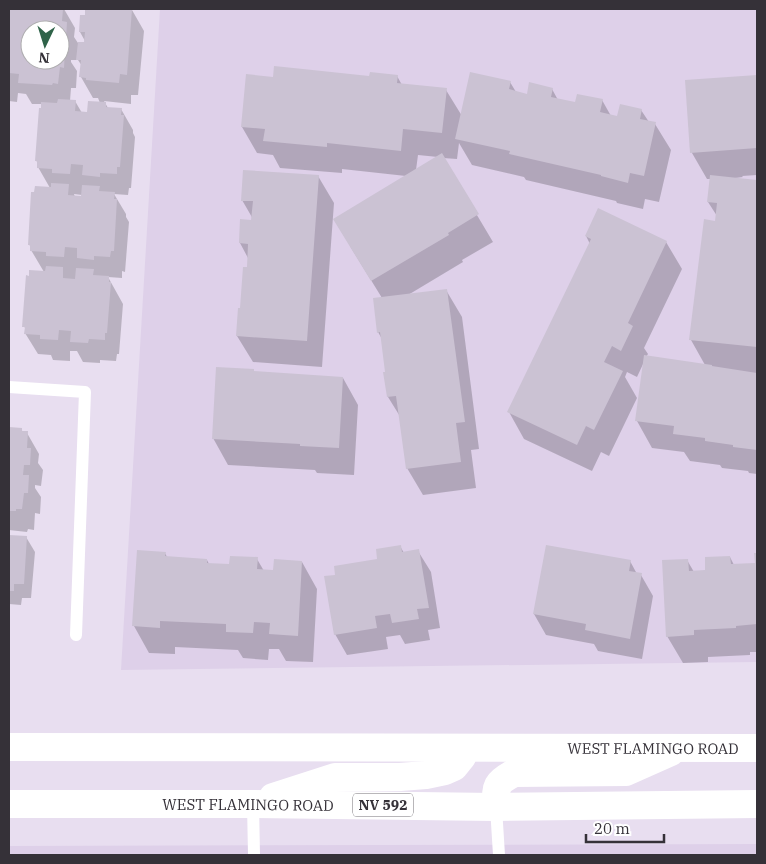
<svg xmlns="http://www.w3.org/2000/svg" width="766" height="864" viewBox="0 0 766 864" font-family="'IBM Plex Serif',serif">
<rect width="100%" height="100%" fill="#e8def0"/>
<!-- built -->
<g fill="#ded0e9">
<polygon points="160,9 757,9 757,662 121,670"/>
<polygon points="757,844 757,855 9,855 9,846"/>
</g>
<!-- shadow -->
<g fill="#0003" fill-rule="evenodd">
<path d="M9 9H64L75 28 74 37 78 43 85 44V41L80 32 86 16 87 9H129L132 10 144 31 138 95H131V104L104 101 108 108 121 109 133 130V133L135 137 131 188H129L128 195 114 194 126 214V217L129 222 125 272 122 271V278L108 277 123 304 119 354H117L116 361 100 360V363L83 362 77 351H70V361L53 360 51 355 38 354 25 333 26 330 24 326 44 272 31 250V248L29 244 50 188 38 167V164L36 160 43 104H32L26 94 18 93 17 102 9 101ZM30 30H60V60H30ZM71 60H78L82 66 81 77 93 98H98L100 103 88 113H82L75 101H70L71 88H76L77 71 71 62ZM74 194 82 195V197H75Z"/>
<path d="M397 76 402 85 446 90 462 116 510 82 516 92 528 95 552 89 558 100 576 104 602 100 611 116 618 117 641 110 649 122 655 124 671 150 659 202 645 199 643 209 617 203 616 201 526 180 524 177 472 165 459 143 457 159 443 158 493 242 462 260 463 262 408 295 446 290 462 317 479 449 471 450 476 488 423 495 407 468 401 418 388 397 387 373 382 339 378 332 382 298 350 246 406 176 342 169V173L280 168 273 155 257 153 242 127 274 78H370ZM418 155 438 157 416 170Z"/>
<polygon points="757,76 757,175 742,176 743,177 735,178 735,179 757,182 757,474 749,473 748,471 722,468 720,465 690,461 684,452 652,448 637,421 644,362 637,377 627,372 625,377 637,398 609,456 601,452 592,471 524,439 509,412 590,244 586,236 666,242 682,269 644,348 648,354 646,357 705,365 691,340 717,216 708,202 711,179 707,179 692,153 686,81"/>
<polygon points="318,176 334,203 322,367 253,362 237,336 248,268 248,258 240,243 252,221 253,219 242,200"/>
<polygon points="254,372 343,378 358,405 354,475 317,473 315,470 228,465 213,438"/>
<polygon points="9,428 21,429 23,432 27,433 39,454 38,463 43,470 41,486 35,485 35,488 41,497 40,514 35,513 34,530 28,529 27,532 9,530"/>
<polygon points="9,536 26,537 35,552 31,598 22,598 21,605 9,604"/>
<polygon points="400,546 404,553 418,551 431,572 440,628 428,630 430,640 405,644 400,635 386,637 388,649 347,655 335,634 337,576 379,560"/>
<polygon points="165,553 167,557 207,560 209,564 230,565 257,559 264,571 274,572 302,562 317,589 313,662 286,661 279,649 269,649 268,660 243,658 238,650 175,647 175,654 149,653 134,626"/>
<polygon points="756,555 757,555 757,652 750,652 750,655 708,657 708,662 683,663 667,636 687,560 694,572 706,571 730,557 734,565 756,564"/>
<polygon points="630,561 637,574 641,575 653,596 642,659 598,651 594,644 546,635 534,614"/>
</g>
<!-- building -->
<g fill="#cbc2d3">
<polygon points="9,9 63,9 62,21 67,22 66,39 60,39 60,30 30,30 30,60 60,60 60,49 65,49 64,68 60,67 58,84 53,83 52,85 18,83 19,74 9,73"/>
<polygon points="85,9 132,9 127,75 120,74 119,83 86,80 86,78 79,77 81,60 76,60 78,42 84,42 85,32 79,32 80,15 85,15"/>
<polygon points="274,66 303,69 369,76 370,72 398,75 397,83 447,88 442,133 403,129 401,151 327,143 327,147 263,141 265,129 241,127 246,74 273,77"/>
<polygon points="470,72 511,81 509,89 527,94 529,82 553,88 551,97 575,102 577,94 603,99 600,112 617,116 620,104 642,109 640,119 656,122 644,176 630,173 628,183 601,176 601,175 509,154 510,151 455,139"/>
<polygon points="757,75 757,148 690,153 685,80"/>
<polygon points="58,99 76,100 75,111 87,112 88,101 106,102 106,107 122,108 121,115 124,115 120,167 117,167 117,174 100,173 100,177 82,175 83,165 71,164 70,174 52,173 52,169 37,168 37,161 35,161 39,108 41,108 41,102 57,103"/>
<polygon points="442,153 479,214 448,233 449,235 371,281 333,219"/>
<polygon points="243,170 319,175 307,341 236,336 238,308 240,308 243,267 247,267 248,244 239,243 240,219 251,220 253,201 241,201"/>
<polygon points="710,175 757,180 757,347 689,340 704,219 715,221 717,203 707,202"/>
<polygon points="51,183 69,184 68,195 81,196 82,185 100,186 99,191 115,192 114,199 117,199 114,251 111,251 110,257 94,256 94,260 77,258 77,248 65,247 64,257 46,256 46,252 30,251 30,245 28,245 31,192 34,192 35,186 51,187"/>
<polygon points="598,208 667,241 628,323 633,326 621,351 612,346 604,362 623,371 594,430 586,426 577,445 507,412 591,239 585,236"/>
<polygon points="46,266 63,267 63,278 75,279 76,268 94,269 93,275 109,276 109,282 111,282 107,333 105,333 105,340 89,339 88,343 70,342 71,331 59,330 58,340 40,339 40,335 24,334 25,327 22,327 26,275 29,276 29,270 45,271"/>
<polygon points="447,289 465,422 456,423 461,462 406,469 396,396 387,397 383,372 385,372 380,332 377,333 373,298"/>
<polygon points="644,355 712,365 712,366 757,373 757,450 733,447 733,445 705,441 705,438 673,434 674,426 635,421"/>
<polygon points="216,367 254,369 254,371 343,377 339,448 300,446 300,444 212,439"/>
<polygon points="9,427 22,428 22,431 28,431 27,448 31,448 30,465 24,465 23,475 29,475 28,493 24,493 22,509 16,509 16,511 9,511"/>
<polygon points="9,535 27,536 24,584 14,584 14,591 9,591"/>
<polygon points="401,545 402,552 419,549 429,608 417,609 419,619 392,623 390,614 375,616 377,628 334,635 324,576 335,575 334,566 377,559 376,549"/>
<polygon points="546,545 631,560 629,571 642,573 630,639 585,630 586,624 533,614"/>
<polygon points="137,550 166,552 165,556 207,559 207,563 229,564 230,556 258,557 257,569 273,570 274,559 302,561 298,636 269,634 270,623 254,622 253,633 226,632 226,624 160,621 160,628 132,626"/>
<polygon points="754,553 757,553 757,624 736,626 736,628 694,630 694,635 666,637 662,560 688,559 689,571 705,570 705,557 730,556 731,564 755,563"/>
</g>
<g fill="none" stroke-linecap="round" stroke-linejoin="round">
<!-- lane -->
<g stroke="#fff" stroke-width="12">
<polyline points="9,387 85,392 76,635"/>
<polyline points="253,804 254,855"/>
<polyline points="496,807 499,855"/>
</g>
<!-- primary -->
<g stroke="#fff" stroke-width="28">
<path id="s1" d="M9 747 757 748"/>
<polyline points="273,797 335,777 400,777 426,775 445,771 454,767 462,757 466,748"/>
<path id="s2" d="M9 804H253L496 807 757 804"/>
<path d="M496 807C496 786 495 783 514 773L626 772 671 752"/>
</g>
</g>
<g text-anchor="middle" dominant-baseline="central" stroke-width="4" stroke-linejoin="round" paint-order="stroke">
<!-- shield labels -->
<rect fill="#fff" stroke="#726f74" stroke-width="1" x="353" y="793.5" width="60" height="23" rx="4"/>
<g font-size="14" font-weight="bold" fill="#353138">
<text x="383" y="805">NV 592</text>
</g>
<!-- street labels -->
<g font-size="15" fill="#353138" stroke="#fff">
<text stroke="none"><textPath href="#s1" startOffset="644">WEST FLAMINGO ROAD</textPath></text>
<text stroke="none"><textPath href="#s2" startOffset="239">WEST FLAMINGO ROAD</textPath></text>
</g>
</g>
<!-- border -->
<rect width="766" height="864" fill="none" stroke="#353138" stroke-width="20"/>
<!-- north arrow -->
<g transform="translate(45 45) rotate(184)"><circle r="24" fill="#ffffff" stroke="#aeadaf"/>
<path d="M0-4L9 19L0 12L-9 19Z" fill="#2f6349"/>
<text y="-8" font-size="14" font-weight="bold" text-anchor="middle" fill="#353138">N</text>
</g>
<!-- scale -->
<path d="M586 834v8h78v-8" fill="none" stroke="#353138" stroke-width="2.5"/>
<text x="594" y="834" font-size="15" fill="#353138" stroke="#ffffff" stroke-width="4" paint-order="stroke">20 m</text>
</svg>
